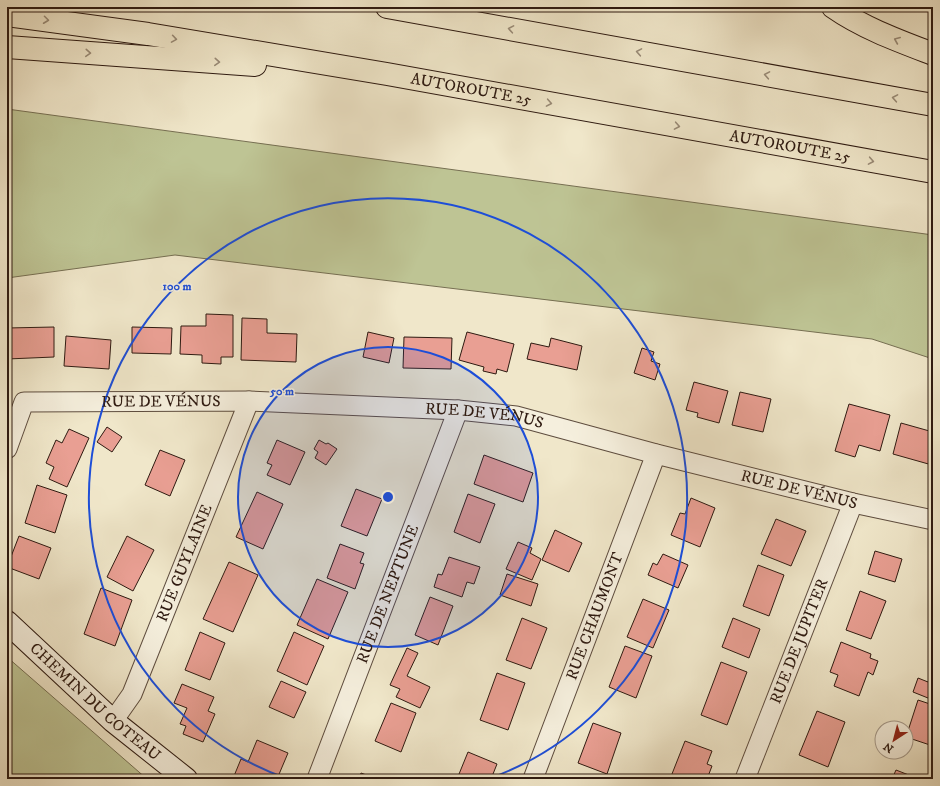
<svg xmlns="http://www.w3.org/2000/svg" width="940" height="786" viewBox="0 0 940 786" font-family="'IM FELL DW Pica',serif">
<rect width="100%" height="100%" fill="#f0e7ca"/>
<filter id="stains"><feTurbulence type="fractalNoise" baseFrequency=".005" numOctaves="4"/><feColorMatrix values="0 0 0 0 .2 0 0 0 0 .09 0 0 0 0 .02 0 0 0 .5 -.17"/></filter>
<radialGradient id="worn" r=".72"><stop offset=".6" stop-color="#630" stop-opacity="0"/><stop offset="1" stop-color="#630" stop-opacity=".3"/></radialGradient>
<!-- green -->
<g fill="#bec494" stroke="#766f52">
<polygon points="7,109 933,235 933,359 872,339 175,255 7,278"/>
<polygon points="7,657 147,779 7,779"/>
</g>
<!-- building -->
<g fill="#e99f93" stroke="#2e1a11">
<polygon points="206,314 233,315 233,357 221,357 221,364 202,363 202,355 180,354 181,326 206,326"/>
<polygon points="242,318 267,319 267,333 297,334 296,362 241,360"/>
<polygon points="54,327 54,357 7,359 7,328"/>
<polygon points="132,327 172,328 171,354 132,353"/>
<polygon points="368,332 394,338 389,363 363,357"/>
<polygon points="467,332 514,344 507,372 497,369 496,374 483,371 484,367 459,360"/>
<polygon points="66,336 111,340 109,369 64,366"/>
<polygon points="404,337 452,338 451,369 403,368"/>
<polygon points="551,338 582,346 577,370 527,359 531,343 549,347"/>
<polygon points="642,348 654,352 651,361 660,364 655,380 634,373"/>
<polygon points="694,382 728,391 719,423 697,417 698,413 686,410"/>
<polygon points="740,392 771,399 763,432 732,425"/>
<polygon points="849,404 890,415 880,451 859,445 855,457 835,451"/>
<polygon points="901,423 933,432 933,462 932,465 893,454"/>
<polygon points="107,427 122,437 112,452 97,442"/>
<polygon points="69,429 89,438 67,487 49,479 54,467 46,463 56,440 62,443"/>
<polygon points="277,440 305,452 290,485 267,475 272,465 267,463"/>
<polygon points="319,440 326,444 328,443 337,449 326,465 315,458 318,452 314,449"/>
<polygon points="160,450 185,460 170,496 145,485"/>
<polygon points="484,455 533,473 523,502 474,484"/>
<polygon points="37,485 67,495 55,533 25,523"/>
<polygon points="356,489 382,499 367,536 341,526"/>
<polygon points="257,492 283,504 263,549 236,537"/>
<polygon points="468,494 495,504 480,543 454,532"/>
<polygon points="691,498 715,508 700,547 671,535 680,513 685,514"/>
<polygon points="776,519 806,531 791,566 761,554"/>
<polygon points="555,530 582,543 569,572 542,560"/>
<polygon points="19,536 51,548 39,579 7,567"/>
<polygon points="127,536 154,550 133,591 107,577"/>
<polygon points="518,542 532,548 530,553 541,559 532,580 506,569"/>
<polygon points="340,544 364,553 360,563 364,564 355,589 327,578"/>
<polygon points="875,551 902,559 895,582 868,574"/>
<polygon points="663,554 688,565 678,588 648,575 653,563 657,565"/>
<polygon points="449,557 480,567 474,584 467,582 462,597 434,587 438,574 442,575"/>
<polygon points="229,562 258,575 233,632 203,619"/>
<polygon points="758,565 784,575 769,616 743,606"/>
<polygon points="507,574 538,584 531,606 500,595"/>
<polygon points="317,579 348,592 328,639 297,625"/>
<polygon points="101,588 132,600 115,646 84,634"/>
<polygon points="860,591 886,601 871,639 846,630"/>
<polygon points="430,597 453,606 438,645 415,635"/>
<polygon points="643,599 669,610 653,648 627,637"/>
<polygon points="522,618 547,628 531,669 506,660"/>
<polygon points="733,618 760,629 749,658 722,647"/>
<polygon points="200,632 225,643 210,680 185,670"/>
<polygon points="294,632 324,646 307,685 277,671"/>
<polygon points="841,642 871,654 870,658 878,661 873,675 868,672 859,696 834,686 838,675 830,672"/>
<polygon points="625,646 652,656 636,698 609,687"/>
<polygon points="407,648 418,653 407,676 430,687 420,708 396,697 400,689 390,685"/>
<polygon points="721,662 747,672 727,725 701,715"/>
<polygon points="933,670 933,700 913,692 918,678 928,682"/>
<polygon points="497,673 525,683 508,730 480,720"/>
<polygon points="281,681 306,692 294,718 269,707"/>
<polygon points="182,684 214,697 208,711 215,714 203,742 183,734 186,726 180,724 187,708 174,703"/>
<polygon points="918,700 933,705 933,746 906,737"/>
<polygon points="391,703 416,713 401,752 375,741"/>
<polygon points="817,711 845,722 828,767 799,755"/>
<polygon points="593,723 621,733 607,774 578,763"/>
<polygon points="257,740 288,753 277,779 242,779 234,776 241,759 248,762"/>
<polygon points="685,741 712,751 707,764 712,766 707,779 670,779"/>
<polygon points="468,752 497,764 491,779 457,779"/>
<polygon points="896,770 919,779 892,779"/>
<polygon points="361,773 377,779 359,779"/>
</g>
<g fill="none" stroke-linecap="round" stroke-linejoin="round">
<defs>
<g id="street">
<path id="s1" d="M7 449 24 402 249 401 458 410 516 416 656 454 853 503 933 520"/>
<path id="s2" d="M113 721 132 694 249 401"/>
<path id="s3" d="M317 779 458 410"/>
<path id="s4" d="M533 779 656 454"/>
<path id="s5" d="M745 779 853 503"/>
</g>
<g id="secondary">
<path id="s6" d="M7 622 113 721 186 779"/>
</g>
<g id="highway">
<polyline points="387,7 933,105"/>
<path d="M833 7C863 28 899 41 933 54"/>
<path id="s7" d="M7 15 148 34 387 74 933 172"/>
<polyline points="7,47 255,65"/>
</g>
</defs>
<!-- street casing -->
<use href="#street" stroke="#5e4d3f" stroke-width="21"/>
<!-- secondary casing -->
<use href="#secondary" stroke="#2e1a11" stroke-width="24"/>
<!-- highway casing -->
<use href="#highway" stroke="#2e1a11" stroke-width="24"/>
<!-- street -->
<use href="#street" stroke="#f5efdd" stroke-width="19"/>
<!-- secondary -->
<use href="#secondary" stroke="#f5efdd" stroke-width="22"/>
<!-- highway -->
<use href="#highway" stroke="#f0e7ca" stroke-width="22"/>
</g>
<!-- one-way arrows -->
<defs><path id="oneway-chevron" d="M-2-3.5L2.5 0L-2 3.5" fill="none" stroke-width="1.6" stroke-linecap="round" stroke-linejoin="round"/></defs>
<g stroke="#998b77">
<use href="#oneway-chevron" transform="translate(46 20) rotate(7)"/>
<use href="#oneway-chevron" transform="translate(511 29) rotate(-170)"/>
<use href="#oneway-chevron" transform="translate(174 39) rotate(9)"/>
<use href="#oneway-chevron" transform="translate(897 40) rotate(-157)"/>
<use href="#oneway-chevron" transform="translate(639 52) rotate(-170)"/>
<use href="#oneway-chevron" transform="translate(88 53) rotate(4)"/>
<use href="#oneway-chevron" transform="translate(217 62) rotate(4)"/>
<use href="#oneway-chevron" transform="translate(767 75) rotate(-170)"/>
<use href="#oneway-chevron" transform="translate(895 98) rotate(-170)"/>
<use href="#oneway-chevron" transform="translate(549 103) rotate(10)"/>
<use href="#oneway-chevron" transform="translate(677 126) rotate(10)"/>
<use href="#oneway-chevron" transform="translate(871 161) rotate(10)"/>
</g>
<!-- distance rings -->
<circle cx="388" cy="497" r="150" fill="#1d4ed8" fill-opacity=".12"/>
<g fill="none" stroke="#1d4ed8" stroke-width="2">
<circle cx="388" cy="497" r="150"/>
<path d="M288 779A299 299 0 1 1 488 779"/>
</g>
<g text-anchor="middle" dominant-baseline="central" stroke-width="3" stroke-linejoin="round" paint-order="stroke">
<!-- street labels -->
<g font-size="16" fill="#2e1a11" stroke="#f5efdd">
<text stroke="none"><textPath href="#s7" startOffset="470">AUTOROUTE 25</textPath></text>
<text stroke="none"><textPath href="#s7" startOffset="794">AUTOROUTE 25</textPath></text>
<text stroke="none"><textPath href="#s1" startOffset="187">RUE DE VÉNUS</textPath></text>
<text stroke="none"><textPath href="#s1" startOffset="511">RUE DE VÉNUS</textPath></text>
<text stroke="none"><textPath href="#s1" startOffset="835">RUE DE VÉNUS</textPath></text>
<text stroke="none"><textPath href="#s2" startOffset="174">RUE GUYLAINE</textPath></text>
<text stroke="none"><textPath href="#s3" startOffset="198">RUE DE NEPTUNE</textPath></text>
<text stroke="none"><textPath href="#s4" startOffset="174">RUE CHAUMONT</textPath></text>
<text stroke="none"><textPath href="#s5" startOffset="148">RUE DE JUPITER</textPath></text>
<text stroke="none"><textPath href="#s6" startOffset="119">CHEMIN DU COTEAU</textPath></text>
</g>
</g>
<circle cx="388" cy="497" r="6" fill="#1d4ed8" stroke="#f5efdd" stroke-width="2"/>
<g font-size="12" text-anchor="middle" font-weight="bold" fill="#1d4ed8" stroke="#f5efdd" stroke-width="3" stroke-linejoin="round" paint-order="stroke">
<text x="177" y="290">100 m</text>
<text x="282" y="395">50 m</text>
</g>
<!-- margin -->
<rect width="940" height="786" fill="none" stroke="#f0e7ca" stroke-width="24"/>
<rect x="8" y="8" width="924" height="770" fill="none" stroke="#2e1a11" stroke-width="2"/>
<rect x="12" y="12" width="916" height="762" fill="none" stroke="#2e1a11"/>
<!-- north arrow -->
<g transform="translate(894 740) rotate(216)"><circle r="19" fill="#f5efdd" stroke="#a59a8b"/>
<path d="M0-3L7 15L0 10L-7 15Z" fill="#8f2418"/>
<text y="-6" font-size="11" font-weight="bold" text-anchor="middle" fill="#2e1a11">N</text>
</g>
<rect width="100%" height="100%" filter="url(#stains)"/>
<rect width="100%" height="100%" fill="url(#worn)"/>
</svg>
